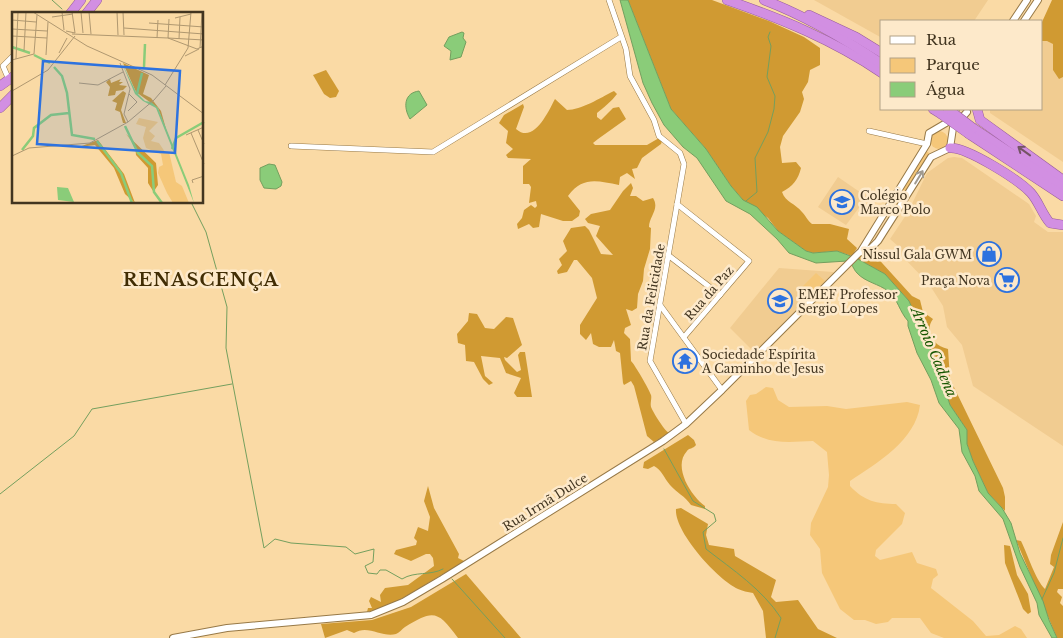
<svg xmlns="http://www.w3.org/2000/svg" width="1063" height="638" viewBox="0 0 1063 638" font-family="'Libre Baskerville',serif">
<rect width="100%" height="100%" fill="#fadaa5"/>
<!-- built -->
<g fill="#f1cc91">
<polygon points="814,0 988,0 974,21 882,21 882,38"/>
<polygon points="1042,28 1063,35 1063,162 990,113 990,109 1042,109"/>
<polygon points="954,157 962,158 1029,204 1036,216 1034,222 1048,232 1063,232 1063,446 973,386 962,345 947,327 943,306 929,284 903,257 899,247 890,239 908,212 927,173 948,158"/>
<polygon points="838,177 867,197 846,225 818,207"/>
<polygon points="779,268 833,272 835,274 754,352 730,328"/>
</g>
<!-- green -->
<g fill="#f5c779">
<circle cx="939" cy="140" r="9"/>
<polygon points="926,151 929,153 890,217 887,216"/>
<polygon points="816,273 825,281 809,296 801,288"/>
<path d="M766 387 773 388 778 400 789 407 827 406 846 409 907 402 920 405C916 440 877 463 850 481V486C864 501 877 504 896 504L905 513 902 524 876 550 875 556 880 560 912 552 917 563 936 569 938 575 933 579 931 588 973 621 986 636 999 635 1015 626 1021 629 1027 638H944L931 633 920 618H892L888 622 876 624 865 620H854L840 609 822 573 820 549 810 535 811 523 828 487 829 475 827 452 813 441C789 442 768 445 749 430L746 401 750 395 756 394Z"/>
</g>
<!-- forest -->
<g fill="#d09a32">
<path d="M628 0H712L769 21 804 37 820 48V65L810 70 808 82 802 92 804 99 800 112 783 136 780 147 782 163 796 162 801 168C798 180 793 186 782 192 786 203 795 203 802 212 806 216 807 220 812 224H830L849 229 847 239 857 248 852 256 837 251 813 253 806 251 778 231 768 218 743 200 731 186 706 149 671 109Z"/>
<polygon points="1052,0 1063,0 1063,77 1059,79 1053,70 1053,44 1047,41 1042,41 1042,22"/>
<polygon points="326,70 339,91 336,97 330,98 324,94 313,75"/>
<path d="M614 91 617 94C612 101 603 108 597 113V117L601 120 613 108 619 107 626 119 598 139 593 143 595 145H647L659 138 662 141 661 144 642 158 637 168 632 169 635 179 627 173 620 177 619 185C597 181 583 176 568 196L580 211 579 216 572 221H563L541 214 539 227 533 228 529 224 518 229 517 224 522 218 524 210 531 205 535 208 537 206 536 201 529 203 531 187 529 184H523V166L531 159 508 158 506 155 513 149 506 143 508 131 499 123 504 115 523 104 524 107 516 129C534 145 549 110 555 99L567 110C581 110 600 98 614 91Z"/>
<path d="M631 183 633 188 630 196H636L643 201 653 198C660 209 649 216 649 227L651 228 650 249 644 269 643 281 638 294 637 308 632 311 626 309 631 325 625 328 624 333 630 339 631 361C635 365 649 389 651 395 652 398 650 403 651 407 653 412 664 430 669 433L654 442 647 436 634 386 631 381 624 385 623 383 620 353 616 351 614 340 611 347H599L593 344 591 333 586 340 580 334V325L597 298 592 278 577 260H574L567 272 558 274 557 271 562 265 559 259 567 251 563 241 571 228 585 226 589 230 601 254 613 255 596 236 600 226 588 223 585 219 591 214 610 210 623 191Z"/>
<path d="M873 253 912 296 920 300 923 312 933 319C924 331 933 346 948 349L950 379 1003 488 1005 497V511L988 493 973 461 967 444V430L950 405 934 357 909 301 885 274 856 258Z"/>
<polygon points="469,313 477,314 485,328 494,329 506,317 513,318 522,345 507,358 504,357 505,360 517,372 521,370 518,355 520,352 525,352 532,397 517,397 514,393 521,378 506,373 500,358 481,356 485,376 493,383 489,385 483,379 474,362 466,361 465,345 458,343 457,334 468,321"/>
<path d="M688 435 694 440 696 445C693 449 689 448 687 451 672 467 692 497 705 506V509L691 505C685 496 677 493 670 485 664 478 662 470 654 466L648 469 643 468 644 462Z"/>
<path d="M428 486 434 508 459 554 458 558 466 562C432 577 403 604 367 612L368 608H372L369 601 371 597 381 602 380 595 385 588 408 585 434 566 433 558 430 554H426L411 561 394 554 396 550 416 545 417 541 414 538 418 527 428 531 430 517 424 501Z"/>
<path d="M681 508 708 524 706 535 709 545 734 549 735 556 776 580 771 597 776 602 798 600 818 629 837 638H766L763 611 753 593C748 592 742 591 738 589 718 580 674 532 676 509Z"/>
<path d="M1063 522V589H1058L1057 592 1062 597 1060 603 1063 606V638H1057L1016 540 1021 541C1028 555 1035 579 1045 589L1054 567 1050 564 1051 555Z"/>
<polygon points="1004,545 1010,546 1017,575 1028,594 1031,612 1028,614 1023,609 1005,563"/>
<path d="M466 574 521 638H458C438 611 434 609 405 627 402 629 399 633 396 634 382 638 368 624 354 633L347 630 325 638 321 624 372 620 411 607Z"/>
</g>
<!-- water -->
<g fill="#8acc79" stroke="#749f5e">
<path d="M620 0H628L671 109 706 149 731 186 743 200 757 207 778 231 806 251 813 253 837 251 856 258 885 274 909 301 934 357 950 405 967 430V444L973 461 988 493 1002 508 1011 523 1020 553 1043 601 1049 620 1057 638H1052L1039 615 1037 603 1020 567 1003 519 979 491 975 476 962 452 959 429 939 403 931 380 917 353 908 326V321C899 311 898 299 888 291 879 284 865 282 857 273 853 269 853 264 847 261L816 263 789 253 777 239 750 214 726 201 697 158 683 147 664 125 652 103 643 83Z"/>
<polygon points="462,32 464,33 463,38 466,42 461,57 450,60 451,51 444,46 449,37"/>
<path d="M419 91 427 105 410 119C403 107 404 93 419 91Z"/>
<polygon points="269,164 275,165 282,182 281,186 276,189 264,188 260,180 260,168"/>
</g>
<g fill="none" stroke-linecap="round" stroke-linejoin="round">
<!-- stream -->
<g stroke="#749f5e" stroke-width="1">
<polyline points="52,0 62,9"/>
<polyline points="746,201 757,192 755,158 768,132 774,109 775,96 767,77 771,46 768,37 770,32"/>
<path d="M191 202 206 232 227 307 226 348 264 548 275 539 291 543 346 547 355 554 374 549 373 562 365 566 368 573 377 574 380 570H386L402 579C415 571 430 576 443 569"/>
<path d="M664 449 693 501 714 514 716 521 703 532 706 549C733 570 762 589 781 618L775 638"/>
<polyline points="0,494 74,436 92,409 232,384"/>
<polyline points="452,579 505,638"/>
<polyline points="1042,599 1054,573 1063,538"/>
</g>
<defs>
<g id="minor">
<polyline points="609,0 626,49 630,76 654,120 659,136 680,153 684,164 650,361 686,424"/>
<polyline points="9,80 3,66 14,55"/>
<polyline points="869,131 927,144"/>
<polyline points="291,146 433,152 621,37"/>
<polyline points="677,204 749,261 684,337"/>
<polyline points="668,255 720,295"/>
<polyline points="660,305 722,390"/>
</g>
<g id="tertiary">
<polyline points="1013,21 1027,0"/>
<polyline points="1024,21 1038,0"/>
<polyline points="861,251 927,144 929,133 946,123 956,109"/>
<polyline points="173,638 227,628 371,615 403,602 442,579 663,441 686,424 722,390 859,253 871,248 878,241 931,157 950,148 953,128 967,112"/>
</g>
<g id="trunk">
<path d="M727 0C782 19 833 40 882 73"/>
<path d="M764 0C806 16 845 39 882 64"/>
<polyline points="70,14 81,0"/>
<polyline points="86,14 97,0"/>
<polyline points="809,15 856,37 882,53"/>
<polyline points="0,86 14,76"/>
<polyline points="0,108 14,94"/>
<polyline points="933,109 941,114"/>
<polyline points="977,109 980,120 1063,180"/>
<polyline points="973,128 1063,188"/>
<polyline points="969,134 1063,196"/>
<path d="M950 148C967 147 1019 180 1031 193 1039 202 1042 214 1050 223L1063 225"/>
</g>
</defs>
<!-- minor casing -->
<use href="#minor" stroke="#977947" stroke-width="6"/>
<!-- tertiary casing -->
<use href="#tertiary" stroke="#977947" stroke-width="8"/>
<!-- trunk casing -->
<use href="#trunk" stroke="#985d9a" stroke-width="10"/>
<!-- minor -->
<use href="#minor" stroke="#fff" stroke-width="5"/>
<!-- tertiary -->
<use href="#tertiary" stroke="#fff" stroke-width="6"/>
<!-- trunk -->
<use href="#trunk" stroke="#d28fe2" stroke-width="9"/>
<defs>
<g id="trunk-bridge">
<polyline points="948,109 973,128"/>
<polyline points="941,114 969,134"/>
</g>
</defs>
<!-- trunk-bridge casing -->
<use href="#trunk-bridge" stroke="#985d9a" stroke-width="10" stroke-linecap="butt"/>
<!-- trunk-bridge -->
<use href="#trunk-bridge" stroke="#d28fe2" stroke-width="9"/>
</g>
<!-- one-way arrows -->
<defs><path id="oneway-shaft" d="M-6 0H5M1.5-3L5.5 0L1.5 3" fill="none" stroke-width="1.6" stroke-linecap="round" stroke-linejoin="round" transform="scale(1.25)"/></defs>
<use stroke="#745464" href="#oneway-shaft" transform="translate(1024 151) rotate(-144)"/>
<use stroke="#a09a90" href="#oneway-shaft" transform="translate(919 177) rotate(-59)"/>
<!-- icons -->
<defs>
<symbol id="school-ring" viewBox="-11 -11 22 22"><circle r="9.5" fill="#fde9ca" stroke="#2d72df" stroke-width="1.5"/><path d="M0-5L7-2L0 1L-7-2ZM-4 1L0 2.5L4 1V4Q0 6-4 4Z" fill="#2d72df"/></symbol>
<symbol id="shop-ring" viewBox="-11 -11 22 22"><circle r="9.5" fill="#fde9ca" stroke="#2d72df" stroke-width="1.5"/><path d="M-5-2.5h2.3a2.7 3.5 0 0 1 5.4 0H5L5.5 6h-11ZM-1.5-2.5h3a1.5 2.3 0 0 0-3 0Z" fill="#2d72df"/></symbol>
<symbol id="supermarket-ring" viewBox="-11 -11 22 22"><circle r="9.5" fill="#fde9ca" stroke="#2d72df" stroke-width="1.5"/><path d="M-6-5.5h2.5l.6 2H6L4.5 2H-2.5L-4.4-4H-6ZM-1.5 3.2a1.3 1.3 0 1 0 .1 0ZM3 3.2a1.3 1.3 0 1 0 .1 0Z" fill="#2d72df"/></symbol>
<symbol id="temple-ring" viewBox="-11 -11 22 22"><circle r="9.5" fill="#fde9ca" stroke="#2d72df" stroke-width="1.5"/><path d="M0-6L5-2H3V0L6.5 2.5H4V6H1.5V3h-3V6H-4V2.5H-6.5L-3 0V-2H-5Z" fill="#2d72df"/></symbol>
</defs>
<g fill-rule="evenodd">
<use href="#school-ring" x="828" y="188" width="28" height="28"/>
<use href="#shop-ring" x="975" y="240" width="28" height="28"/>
<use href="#supermarket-ring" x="993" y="266" width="28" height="28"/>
<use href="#school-ring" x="766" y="287" width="28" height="28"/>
<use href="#temple-ring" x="671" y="347" width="28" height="28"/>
</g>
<g text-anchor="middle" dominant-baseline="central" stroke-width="5" stroke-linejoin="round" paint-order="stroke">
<!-- poi labels -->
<g font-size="12" fill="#423520" stroke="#fde9ca" text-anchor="start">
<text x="860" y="195">Colégio<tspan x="860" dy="14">Marco Polo</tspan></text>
<text x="972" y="254" text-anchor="end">Nissul Gala GWM</text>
<text x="990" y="280" text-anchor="end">Praça Nova</text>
<text x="798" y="294">EMEF Professor<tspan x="798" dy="14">Sergio Lopes</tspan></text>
<text x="702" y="354">Sociedade Espírita<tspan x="702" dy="14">A Caminho de Jesus</tspan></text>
</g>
<!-- street labels -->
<g font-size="12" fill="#423520" stroke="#fde9ca">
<text transform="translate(709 293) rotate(-49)">Rua da Paz</text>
<text transform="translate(651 297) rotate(-80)">Rua da Felicidade</text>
<text transform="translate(545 502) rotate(-32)">Rua Irmã Dulce</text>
</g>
<!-- water labels -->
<g font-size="14" font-style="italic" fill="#175600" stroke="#fde9ca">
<text transform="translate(934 352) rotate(67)">Arroio Cadena</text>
</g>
<!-- district labels -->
<g font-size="18" font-weight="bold" letter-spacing="1" fill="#412d04" stroke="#fde9ca">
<text x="201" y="280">RENASCENÇA</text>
</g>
</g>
<!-- overview -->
<g transform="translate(12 12)">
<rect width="191" height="191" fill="#fadaa5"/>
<path d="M127 106 146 110 137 119 143 124 139 129 147 131 153 140H157L164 170 170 174 177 191H161L155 181 146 161 147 155 151 153 149 142 134 136 131 126 134 115 124 112Z" fill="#f5c779"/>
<path d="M111 51 137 63 131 82 139 86 149 99 156 124 146 96 124 80ZM98 67 99 71 109 67 107 70H111L107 73 115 74 111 78 104 79 103 83 96 84 98 75 94 70ZM111 79 114 81 109 98 114 111H111L108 100 103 98 105 91 100 89ZM114 122 144 151 146 173 142 179 148 190 136 171V156L124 143 123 133ZM86 128 112 162 123 191 113 182 102 156 83 133 67 135Z" fill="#d09a32"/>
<path d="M110 51 124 80 133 89 139 90 146 96 177 173 182 191 144 96 131 89 123 82ZM45 175 56 176 62 190 46 188Z" fill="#8acc79"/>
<path fill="none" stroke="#8acc79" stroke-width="2.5" d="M0 35 18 41M22 43 38 51M42 55 50 64 55 81 60 123 83 127M132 55 133 32M125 82 130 61M113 114 126 141 140 154 142 180 150 191M85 129 109 161 120 191M160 137 164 126 192 110M10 138 21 124 22 116 39 103 57 101"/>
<path fill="none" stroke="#b09870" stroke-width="1" d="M21 0 75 34 140 63 192 102M50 0 52 18M69 0 71 21M77 0 79 22M105 0 106 23M111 0 112 23M40 5 61 2M163 6 179 2M157 7 156 26 192 28M0 8 24 10M137 11 192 15M112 16 192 22M0 17 35 19M54 19 63 21 60 0M60 22 156 26 185 37 192 34M0 24 35 26M145 26 146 8M167 27 168 5M188 36 190 0M12 39 14 0M47 41 55 26M34 43 36 10M173 44 187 37M4 47 6 0M0 48 22 42 25 3M108 51 118 77 112 102 116 110M67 71 86 73 111 60M153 73 176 36 179 0M0 79 36 58 63 24M116 99 125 90 117 82M186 118 192 132M179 121 192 152M174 123 192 115M0 144 17 136 78 131 116 110 142 88 154 74M181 171 180 168 192 164"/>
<path fill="#2d72df" fill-opacity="0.15" stroke="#2d72df" stroke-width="2.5" d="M31 49 168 59 163 141 25 132Z"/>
<rect width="191" height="191" fill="none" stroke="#423520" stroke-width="2.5"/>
</g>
<!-- legend -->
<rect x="880" y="20" width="162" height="90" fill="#fde9ca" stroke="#b2a186"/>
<rect x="890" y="36" width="25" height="8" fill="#ffffff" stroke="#b2a186"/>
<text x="926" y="45" font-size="15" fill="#423520">Rua</text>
<rect x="890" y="58" width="25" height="15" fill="#f5c779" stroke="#b2a186"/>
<text x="926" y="70" font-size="15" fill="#423520">Parque</text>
<rect x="890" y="82" width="25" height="15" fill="#8acc79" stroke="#b2a186"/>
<text x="926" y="95" font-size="15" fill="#423520">Água</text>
</svg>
